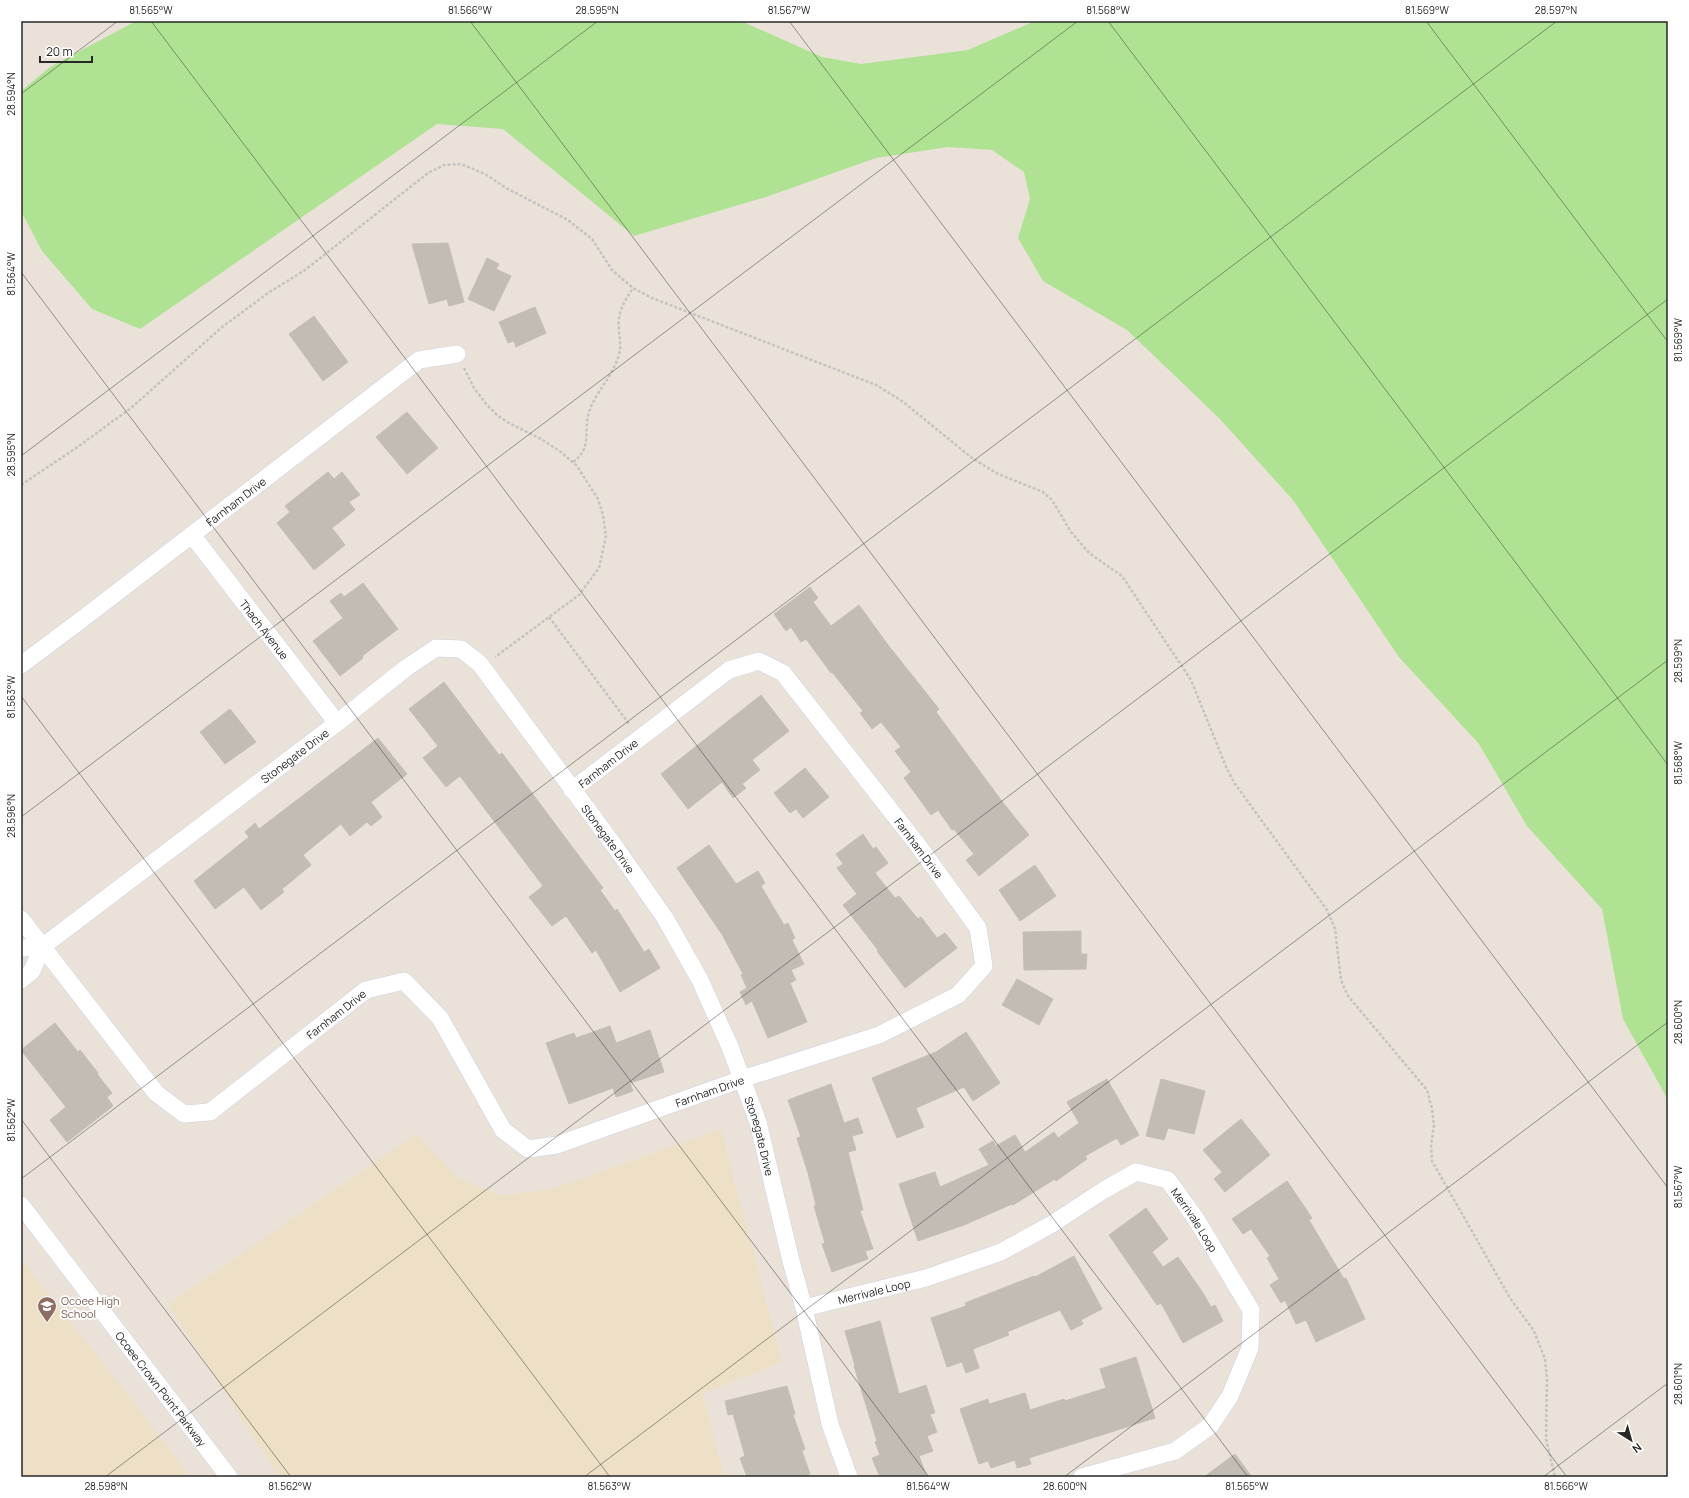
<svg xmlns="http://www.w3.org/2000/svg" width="1689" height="1498" viewBox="0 0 1689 1498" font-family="Manrope,sans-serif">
<rect width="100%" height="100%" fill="#eae2d8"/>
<!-- education -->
<g fill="#ede0c6">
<polygon points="721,1129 782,1362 702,1394 725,1477 279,1477 168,1304 416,1134 458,1178 503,1196 555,1188"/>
<polygon points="21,1259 123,1388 190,1477 21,1477"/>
</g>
<!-- green -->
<polygon fill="#afe393" points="136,21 741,21 822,57 861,64 968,50 1035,21 1668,21 1668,1100 1623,1019 1602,909 1527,826 1479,744 1399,657 1293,500 1219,418 1127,330 1043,281 1018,238 1030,199 1024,172 992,150 948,147 876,158 766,197 634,236 503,129 437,124 140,329 92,309 42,251 21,211 21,91 50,67"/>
<!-- building -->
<g fill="#c2bcb5" stroke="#c5beb2">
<polygon points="448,243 464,302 449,306 447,299 429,304 412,244"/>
<polygon points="487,258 499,264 496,269 511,276 494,311 468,299"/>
<polygon points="535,307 546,333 516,347 514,341 508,343 499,322"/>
<polygon points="314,316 348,362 323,381 289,334"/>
<polygon points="407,412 438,448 407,474 376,437"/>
<polygon points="328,472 334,479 342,472 360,495 349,502 355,510 332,528 345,545 314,570 277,523 290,512 285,506"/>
<polygon points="363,583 398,629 362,656 363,658 340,676 313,641 343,618 330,601 341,593 344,597"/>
<polygon points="810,587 818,598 813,602 831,626 859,605 888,645 939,709 936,712 1001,800 1029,835 979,876 966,860 974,854 954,829 952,830 938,810 931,815 904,778 911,772 895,751 901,747 881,722 872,729 860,713 863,711 832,672 831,673 806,639 801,642 791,627 786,631 774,614"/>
<polygon points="444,682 499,755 502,753 603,888 600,890 615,911 617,909 644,952 649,949 660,968 620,992 596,950 592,953 566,916 552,926 529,897 543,886 460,776 446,787 423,758 438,746 409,709"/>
<polygon points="761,695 789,731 752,760 760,770 742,784 746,788 733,798 722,782 688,809 661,774"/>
<polygon points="230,709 256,742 225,764 200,732"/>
<polygon points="378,738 407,774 371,802 382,817 371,826 367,822 350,836 341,824 303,855 311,865 282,889 284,892 261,910 244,887 215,909 194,881 249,837 245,832 255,823 259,829"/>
<polygon points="805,768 829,797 803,818 796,809 790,813 774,793"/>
<polygon points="863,834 873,849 876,847 888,863 875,873 895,898 899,896 918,919 921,917 937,938 945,933 957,948 905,988 877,951 878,950 843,905 857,894 837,868 843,864 836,854"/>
<polygon points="709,845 736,884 758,871 765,883 761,886 784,925 788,923 795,938 792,940 804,964 791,970 796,980 790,983 807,1022 768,1038 752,1001 746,1005 740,992 747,988 741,975 743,974 723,936 677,868"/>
<polygon points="1035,865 1056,896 1020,921 999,890"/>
<polygon points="1081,931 1081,954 1087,954 1086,969 1024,970 1023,932"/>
<polygon points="1017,979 1053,999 1039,1025 1002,1005"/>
<polygon points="55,1023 78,1052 80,1050 98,1073 97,1074 112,1093 107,1097 113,1106 67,1142 50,1120 66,1107 21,1050"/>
<polygon points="610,1026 616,1043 650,1030 664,1072 630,1083 633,1091 616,1097 613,1088 569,1104 546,1043 574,1033 576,1038"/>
<polygon points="966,1032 1000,1083 973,1101 964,1087 916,1108 924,1127 897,1138 872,1078 936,1052"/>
<polygon points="1107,1079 1139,1135 1121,1145 1117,1138 1085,1156 1087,1159 1056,1181 1055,1179 1013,1205 1012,1204 964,1225 918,1241 899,1184 935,1172 940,1187 989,1165 979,1149 993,1141 996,1146 1015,1135 1025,1152 1054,1132 1058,1138 1079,1123 1067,1102"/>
<polygon points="1161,1079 1205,1091 1194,1134 1168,1128 1164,1140 1146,1136"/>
<polygon points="831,1084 844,1123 858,1118 863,1133 852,1136 856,1150 848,1152 863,1210 860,1211 873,1249 865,1251 868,1259 832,1272 822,1244 825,1243 814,1206 816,1205 808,1173 797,1138 801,1137 788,1100"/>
<polygon points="1241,1119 1270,1155 1225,1192 1214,1179 1222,1172 1203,1150"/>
<polygon points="1287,1181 1312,1218 1309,1220 1344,1279 1346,1278 1365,1319 1316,1342 1306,1320 1296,1324 1285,1300 1281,1303 1270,1285 1279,1279 1267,1258 1270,1256 1251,1229 1243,1234 1232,1219"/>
<polygon points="1146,1208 1168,1239 1152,1252 1163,1267 1178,1257 1203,1293 1211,1307 1215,1305 1223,1321 1183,1343 1161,1303 1157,1305 1109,1235"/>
<polygon points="1074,1256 1102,1309 1081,1320 1083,1324 1071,1330 1060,1310 1007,1332 1009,1335 973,1349 979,1368 966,1373 962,1362 947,1367 931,1318 966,1306 965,1303 1034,1276 1035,1277"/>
<polygon points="880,1321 899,1394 926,1385 935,1413 930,1414 937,1432 927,1436 933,1451 919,1456 927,1477 880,1477 872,1458 880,1455 875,1442 877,1441 854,1366 855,1366 845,1331"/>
<polygon points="1136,1357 1155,1418 1029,1458 1031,1464 1017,1468 1015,1460 991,1468 988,1461 979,1464 960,1409 988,1399 989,1404 1025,1393 1030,1410 1064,1399 1065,1401 1106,1388 1100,1369"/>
<polygon points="787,1386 795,1414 793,1415 805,1449 802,1451 810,1474 802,1477 747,1477 740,1458 745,1456 733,1414 728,1415 725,1401"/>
<polygon points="1235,1454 1252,1477 1204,1477"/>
</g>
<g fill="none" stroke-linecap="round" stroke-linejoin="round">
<defs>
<g id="minor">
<path id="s1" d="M192 535 337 723"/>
<path id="s2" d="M21 665 85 617 419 360 457 354"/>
<path id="s3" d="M21 919 156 1093 184 1114 210 1112 366 990 404 981 440 1018 503 1130 528 1149 557 1145 742 1079 879 1035 958 995 984 966 978 928 917 844 783 673 759 661 729 670 572 790"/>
<polyline points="21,948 42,947"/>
<path id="s4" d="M21 980 32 971 42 947 337 723 406 668 436 648 461 649 480 664 616 848 665 918 700 980 730 1047 758 1122 791 1261 804 1308 830 1424 849 1477"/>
<path id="s5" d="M21 1205 229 1477"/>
<path id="s6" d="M804 1308 926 1278 1001 1252 1052 1224 1104 1190 1136 1172 1168 1180 1196 1219 1251 1310 1250 1348 1230 1396 1210 1426 1175 1451 1082 1477"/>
</g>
</defs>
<!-- minor casing -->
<use href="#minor" stroke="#cdd1e1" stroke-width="18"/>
<!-- path -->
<g stroke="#c3c3c3" stroke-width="2.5" stroke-dasharray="3 2" stroke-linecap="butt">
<polyline points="464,368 474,388 486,404 498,416 509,423 541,439 561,452 577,466 598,499 603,515 606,536 599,568 579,595 495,657"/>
<path d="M573 462C593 448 583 430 589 412 596 391 614 375 619 354 622 346 619 338 619 330 617 312 624 302 633 288"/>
<polyline points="21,485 79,446 131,408 221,328 268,293 305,270 428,173 444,165 461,164 485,174 506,188 568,220 592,239 612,270 633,288 652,298 876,385 902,401 972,458 998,474 1043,492 1052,500 1071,532 1089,553 1122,576 1191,680 1227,769 1235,784 1327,910 1335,929 1341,980 1348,996 1427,1090 1432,1109 1434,1125 1431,1145 1432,1161 1510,1298 1534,1331 1545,1359 1547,1379 1546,1439 1555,1477"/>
<polyline points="549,617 630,725"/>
</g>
<!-- minor -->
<use href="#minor" stroke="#fff" stroke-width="17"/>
</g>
<!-- ticks -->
<path fill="none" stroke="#272727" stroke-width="1" stroke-opacity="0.45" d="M151 21 1248 1477M470 21 1567 1477M789 21 1668 1188M1108 21 1668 765M1426 21 1668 342M21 94 118 21M21 272 929 1477M21 456 598 21M21 696 610 1477M21 817 1078 21M21 1119 291 1477M21 1179 1557 21M105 1477 1668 299M584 1477 1668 660M1064 1477 1668 1022M1543 1477 1668 1383"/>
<!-- icons -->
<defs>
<symbol id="school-pin" viewBox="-11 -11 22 30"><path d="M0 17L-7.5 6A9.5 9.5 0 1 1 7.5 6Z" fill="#8d6e63" stroke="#fff"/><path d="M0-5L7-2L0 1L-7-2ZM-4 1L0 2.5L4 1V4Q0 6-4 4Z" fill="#fff"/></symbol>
</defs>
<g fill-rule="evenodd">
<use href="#school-pin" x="36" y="1295" width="22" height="30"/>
</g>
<g text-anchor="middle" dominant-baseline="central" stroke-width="3.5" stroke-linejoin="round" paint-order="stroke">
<!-- street labels -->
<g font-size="11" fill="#272727" stroke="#fff">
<text stroke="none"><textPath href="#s2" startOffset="270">Farnham Drive</textPath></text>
<text stroke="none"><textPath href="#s1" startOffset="119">Thach Avenue</textPath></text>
<text stroke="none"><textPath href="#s4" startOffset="357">Stonegate Drive</textPath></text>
<text transform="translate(608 763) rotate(-38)">Farnham Drive</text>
<text stroke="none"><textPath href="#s4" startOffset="801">Stonegate Drive</textPath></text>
<text transform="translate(919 848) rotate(53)">Farnham Drive</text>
<text stroke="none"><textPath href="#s3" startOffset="441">Farnham Drive</textPath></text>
<text stroke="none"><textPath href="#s3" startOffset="921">Farnham Drive</textPath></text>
<text stroke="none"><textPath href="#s4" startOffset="1137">Stonegate Drive</textPath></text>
<text stroke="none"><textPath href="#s6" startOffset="443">Merrivale Loop</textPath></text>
<text stroke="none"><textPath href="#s6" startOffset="72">Merrivale Loop</textPath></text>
<text stroke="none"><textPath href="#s5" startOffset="231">Ocoee Crown Point Parkway</textPath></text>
</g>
<!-- education labels -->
<g font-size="11" fill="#785e54" stroke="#fff" text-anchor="start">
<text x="61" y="1300">Ocoee High<tspan x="61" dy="13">School</tspan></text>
</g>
</g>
<!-- border -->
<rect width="1689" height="1498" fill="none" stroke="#ffffff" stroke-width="44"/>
<!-- north arrow -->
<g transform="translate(1631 1440) rotate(143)" stroke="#ffffff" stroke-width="3" paint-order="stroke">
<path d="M0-3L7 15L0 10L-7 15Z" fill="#272727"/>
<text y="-6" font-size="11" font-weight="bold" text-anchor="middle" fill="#272727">N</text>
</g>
<!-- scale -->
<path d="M40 56v6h52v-6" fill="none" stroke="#272727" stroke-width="2"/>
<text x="46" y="56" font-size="12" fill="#272727" stroke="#ffffff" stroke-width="3" paint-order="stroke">20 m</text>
<rect x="22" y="22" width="1645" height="1454" fill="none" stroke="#272727" stroke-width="1.5"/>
<g font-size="10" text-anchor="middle" fill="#272727">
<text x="151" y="14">81.565°W</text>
<text x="470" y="14">81.566°W</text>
<text x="597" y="14">28.595°N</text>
<text x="789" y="14">81.567°W</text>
<text x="1108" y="14">81.568°W</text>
<text x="1427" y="14">81.569°W</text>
<text x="1556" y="14">28.597°N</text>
<text transform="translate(11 94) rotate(-90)" y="4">28.594°N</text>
<text transform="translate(11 274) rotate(-90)" y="4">81.564°W</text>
<text transform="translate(1678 340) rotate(-90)" y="4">81.569°W</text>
<text transform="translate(11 455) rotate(-90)" y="4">28.595°N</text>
<text transform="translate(1678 661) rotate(-90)" y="4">28.599°N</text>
<text transform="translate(11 697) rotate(-90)" y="4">81.563°W</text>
<text transform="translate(1678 763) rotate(-90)" y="4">81.568°W</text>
<text transform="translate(11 816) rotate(-90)" y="4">28.596°N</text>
<text transform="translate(1678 1022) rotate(-90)" y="4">28.600°N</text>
<text transform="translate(11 1120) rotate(-90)" y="4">81.562°W</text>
<text transform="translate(1678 1187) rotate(-90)" y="4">81.567°W</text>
<text transform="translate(1678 1384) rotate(-90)" y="4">28.601°N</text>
<text x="106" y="1490">28.598°N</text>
<text x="290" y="1490">81.562°W</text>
<text x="609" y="1490">81.563°W</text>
<text x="928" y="1490">81.564°W</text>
<text x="1065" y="1490">28.600°N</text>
<text x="1247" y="1490">81.565°W</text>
<text x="1566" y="1490">81.566°W</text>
</g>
</svg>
